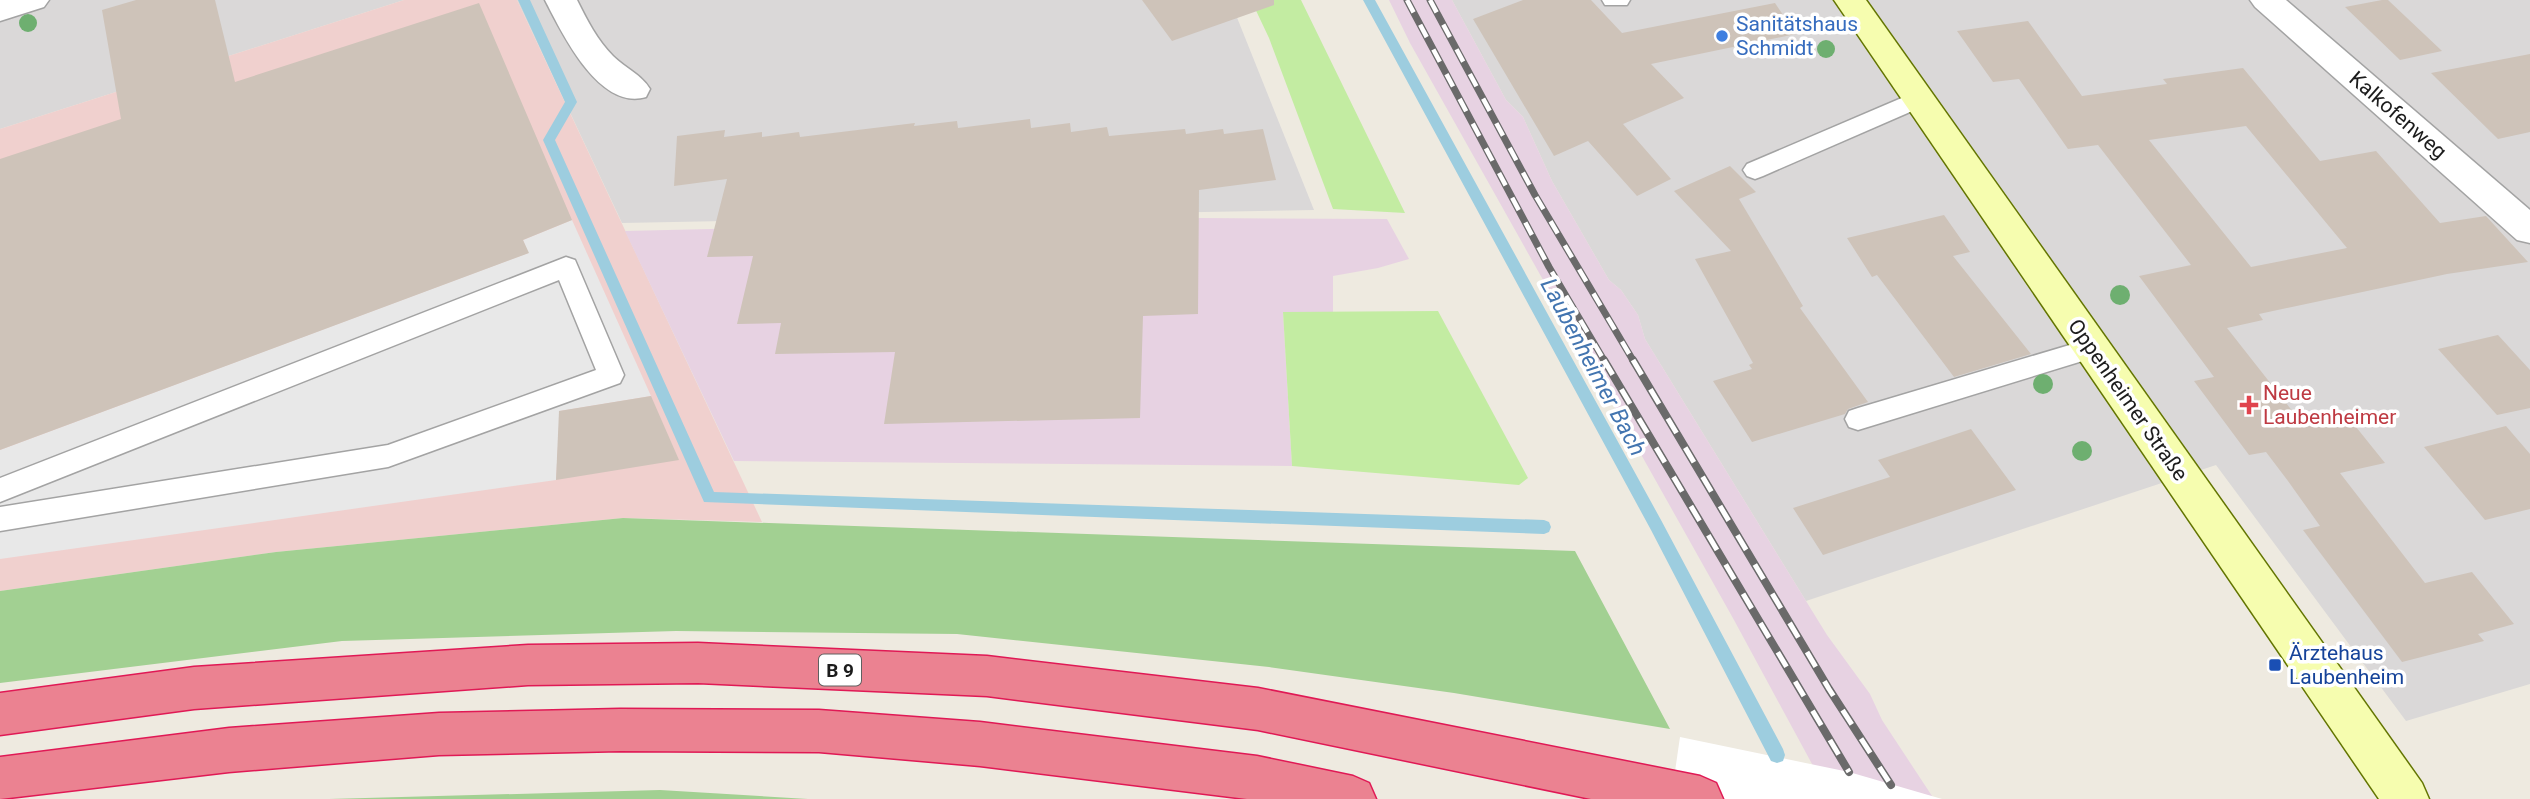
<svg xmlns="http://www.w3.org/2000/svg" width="2530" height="799" viewBox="0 0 2530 799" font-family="Roboto,sans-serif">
<rect width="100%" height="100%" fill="#eeeae0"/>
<!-- residential -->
<g fill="#dad8d8">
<polygon points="0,0 404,0 0,129"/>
<polygon points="517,0 1230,0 1314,210 622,223"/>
<polygon points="1452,0 2530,0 2530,684 2406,721 2216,465 1806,601 1645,339 1638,315 1621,290 1609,280 1552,181 1523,117 1506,100"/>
</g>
<!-- commercial -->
<polygon fill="#f0d0ce" points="404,0 517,0 762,522 623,518 276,552 0,591 0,129"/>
<!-- industrial -->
<g fill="#e7d2e2">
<polygon points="1389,0 1452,0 1506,100 1523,117 1552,181 1609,280 1621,290 1638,315 1645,339 1806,601 1827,635 1870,694 1882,720 1934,799 1831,799 1734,620 1410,43"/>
<polygon points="1199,218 1387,219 1409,259 1378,268 1333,276 1333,312 1283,312 1292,466 734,461 625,231"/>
</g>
<!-- grass -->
<g fill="#c3eca2">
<polygon points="1251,0 1301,0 1405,213 1333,209 1269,38"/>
<polygon points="1438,311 1528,478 1519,485 1292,466 1283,312"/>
</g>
<!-- forest -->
<g fill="#a2d092">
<polygon points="623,518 1575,551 1670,729 1454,693 1269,667 957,634 676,631 342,641 0,683 0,591 276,552"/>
<polygon points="660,790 808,799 329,799"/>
</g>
<!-- parking -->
<polygon fill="#e8e8e8" points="572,220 651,396 560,411 556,480 0,559 0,450 528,253 523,240"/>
<!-- pier -->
<polygon fill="#fff" points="1680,737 1849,772 1942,799 1671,799"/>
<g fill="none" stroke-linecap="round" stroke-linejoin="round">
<!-- stream -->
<g fill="#9dcddf" fill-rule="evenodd">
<polygon points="518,0 530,0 577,102 555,140 714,492 1544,520 1549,522 1551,527 1549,532 1544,534 704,502 543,140 565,102"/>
<polygon points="1363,0 1375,0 1661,520 1783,749 1785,755 1783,761 1777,763 1771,761 1651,530"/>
</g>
</g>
<!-- building -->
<g fill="#cec3b9" fill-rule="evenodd">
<polygon points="136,0 215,0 235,82 479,3 572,220 523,240 529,253 0,450 0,159 121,119 102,10"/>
<polygon points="1142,0 1274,0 1274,5 1172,41"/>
<polygon points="1523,0 1591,0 1622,33 1775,3 1796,34 1651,64 1684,98 1623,124 1671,179 1637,196 1588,141 1554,156 1473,19"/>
<polygon points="2382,0 2388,0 2442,51 2400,60 2345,7"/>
<path d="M2028 21 2082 96 2167 84 2163 79 2243 68 2320 161 2376 151 2440 223 2486 216 2528 262 2447 274 2259 314 2263 320 2227 328 2305 427 2348 417 2385 463 2340 473 2425 583 2472 572 2514 624 2478 634 2484 641 2402 662 2303 530 2320 526 2288 481 2266 452 2249 455 2194 381 2214 377 2139 276 2191 265 2098 145 2068 149 2019 79 1993 82 1957 31ZM2246 126 2347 248 2251 267 2149 140Z"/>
<polygon points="2530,54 2530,132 2498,139 2431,73"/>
<polygon points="1030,119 1031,128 1070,123 1071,132 1107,127 1109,136 1185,129 1186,134 1223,129 1224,134 1263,129 1276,180 1199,190 1198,314 1143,316 1140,418 884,424 895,352 775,354 781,323 737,324 753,256 707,257 727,179 674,186 677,136 725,130 724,137 762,132 762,137 799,132 800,137 915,123 914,126 957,121 958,128"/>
<polygon points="1730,166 1756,192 1739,199 1803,306 1800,308 1868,402 1848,409 1845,414 1752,442 1713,381 1752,369 1749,365 1753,363 1695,259 1731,251 1674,191"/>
<polygon points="1944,215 1970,252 1953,256 2031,354 1954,377 1877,275 1872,277 1847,238"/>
<polygon points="2498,335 2530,370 2530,408 2497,415 2438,349"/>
<polygon points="651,396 679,460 556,480 559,411"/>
<polygon points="2506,426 2530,454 2530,509 2485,520 2424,447"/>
<polygon points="1971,429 2016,490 1823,555 1793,508 1890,477 1878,460"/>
</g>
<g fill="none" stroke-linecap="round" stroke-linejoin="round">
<defs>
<g id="lane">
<polygon points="1602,0 1630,0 1627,5 1605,5"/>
<polygon points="1918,91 1926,93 1929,99 1926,105 1763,176 1755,179 1747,176 1743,170 1747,164"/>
<polygon points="566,257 575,260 578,267 624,375 620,383 388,467 0,531 0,507 388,445 596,370 559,280 0,502 0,478"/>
<polygon points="2093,338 2102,341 2106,348 2102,355 1858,430 1849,427 1845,419 1849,411 1858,408"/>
</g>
<g id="street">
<polygon points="0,0 49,0 44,7 0,21"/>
<path d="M545 0H577C587 20 597 40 613 56 625 68 642 75 650 89L646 97C599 111 562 33 545 0Z"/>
<polygon points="2250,0 2286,0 2530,210 2530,243 2517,240 2255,7"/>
</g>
<polygon id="secondary" points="1834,0 1866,0 2422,783 2429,799 2379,799"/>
<g id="highway">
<polygon points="698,643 987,656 1258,688 1700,776 1716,783 1723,799 1591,799 1258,730 987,696 698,683 528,685 194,709 0,735 0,693 194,667 528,645"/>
<polygon points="620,709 819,710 980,722 1257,756 1353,776 1369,783 1376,799 1247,799 980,766 819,752 620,751 439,755 229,772 0,799 0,757 229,728 439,713"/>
</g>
</defs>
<!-- lane casing -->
<use href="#lane" stroke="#a3a3a3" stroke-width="3"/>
<!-- street casing -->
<use href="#street" stroke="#a3a3a3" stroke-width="3"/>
<!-- secondary casing -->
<use href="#secondary" stroke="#637500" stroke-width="3"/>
<!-- highway casing -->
<use href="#highway" stroke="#e01955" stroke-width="3"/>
<!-- lane -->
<use href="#lane" fill="#fff" fill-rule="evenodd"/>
<!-- street -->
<use href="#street" fill="#fff" fill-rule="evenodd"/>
<!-- secondary -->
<use href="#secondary" fill="#f6fdaf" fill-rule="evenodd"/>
<!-- highway -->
<use href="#highway" fill="#eb8291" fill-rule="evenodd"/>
<defs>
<g id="rail-far1">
<polyline points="1407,0 1549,267 1605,362"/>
<polyline points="1430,0 1535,195 1634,362"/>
</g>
<g id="rail">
<polyline points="1604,360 1849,772"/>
<polyline points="1633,360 1829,689 1891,785"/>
</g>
</defs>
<!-- rail-far1 casing -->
<use href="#rail-far1" stroke="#6a6a6a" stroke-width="7"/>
<!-- rail casing -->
<use href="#rail" stroke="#6a6a6a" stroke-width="8"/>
<!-- rail-far1 -->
<use href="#rail-far1" stroke="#fff" stroke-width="4.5" stroke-dasharray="14" stroke-linecap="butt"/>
<!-- rail -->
<use href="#rail" stroke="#fff" stroke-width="5" stroke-dasharray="17" stroke-linecap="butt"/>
</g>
<!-- trees -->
<g fill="#6eaf70">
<circle cx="28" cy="23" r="9"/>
<circle cx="1826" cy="49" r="9"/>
<circle cx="2120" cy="295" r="10"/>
<circle cx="2043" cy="384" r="10"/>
<circle cx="2082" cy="451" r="10"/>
</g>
<!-- markers -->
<circle fill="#3f7fe0" stroke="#fff" stroke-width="2.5" cx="1722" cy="36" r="7"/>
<path fill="#e0444e" stroke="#fff" stroke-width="2.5" d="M2245.5 394.5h7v7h7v7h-7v7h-7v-7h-7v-7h7z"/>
<rect fill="#1a4fb4" stroke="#fff" stroke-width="2.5" x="2268" y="658" width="14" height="14" rx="3.5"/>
<g text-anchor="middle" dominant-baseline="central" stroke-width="7" stroke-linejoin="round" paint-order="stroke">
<!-- shield labels -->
<rect fill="#fff" stroke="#606060" stroke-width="2" x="819" y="654.5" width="42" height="31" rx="5"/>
<g font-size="19" font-weight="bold" fill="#1c1c1c">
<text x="840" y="670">B 9</text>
</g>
<!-- shop labels -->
<g font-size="21" fill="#366cbe" stroke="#fff" text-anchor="start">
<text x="1736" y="24">Sanitätshaus<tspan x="1736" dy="24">Schmidt</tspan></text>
</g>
<!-- street labels -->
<g font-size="21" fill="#1c1c1c" stroke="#fff">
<text transform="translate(2398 115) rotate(41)">Kalkofenweg</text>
<text transform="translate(2128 400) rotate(55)">Oppenheimer Straße</text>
</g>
<!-- health labels -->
<g font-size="21" fill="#be3a42" stroke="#fff" text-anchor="start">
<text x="2263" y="393">Neue<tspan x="2263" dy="24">Laubenheimer</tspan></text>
</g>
<!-- transit labels -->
<g font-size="21" fill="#164399" stroke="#fff" text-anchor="start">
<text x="2289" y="653">Ärztehaus<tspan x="2289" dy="24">Laubenheim</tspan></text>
</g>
<!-- water labels -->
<g font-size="23" font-style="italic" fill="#4375b0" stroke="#fff">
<text transform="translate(1593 367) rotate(62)">Laubenheimer Bach</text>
</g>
</g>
</svg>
